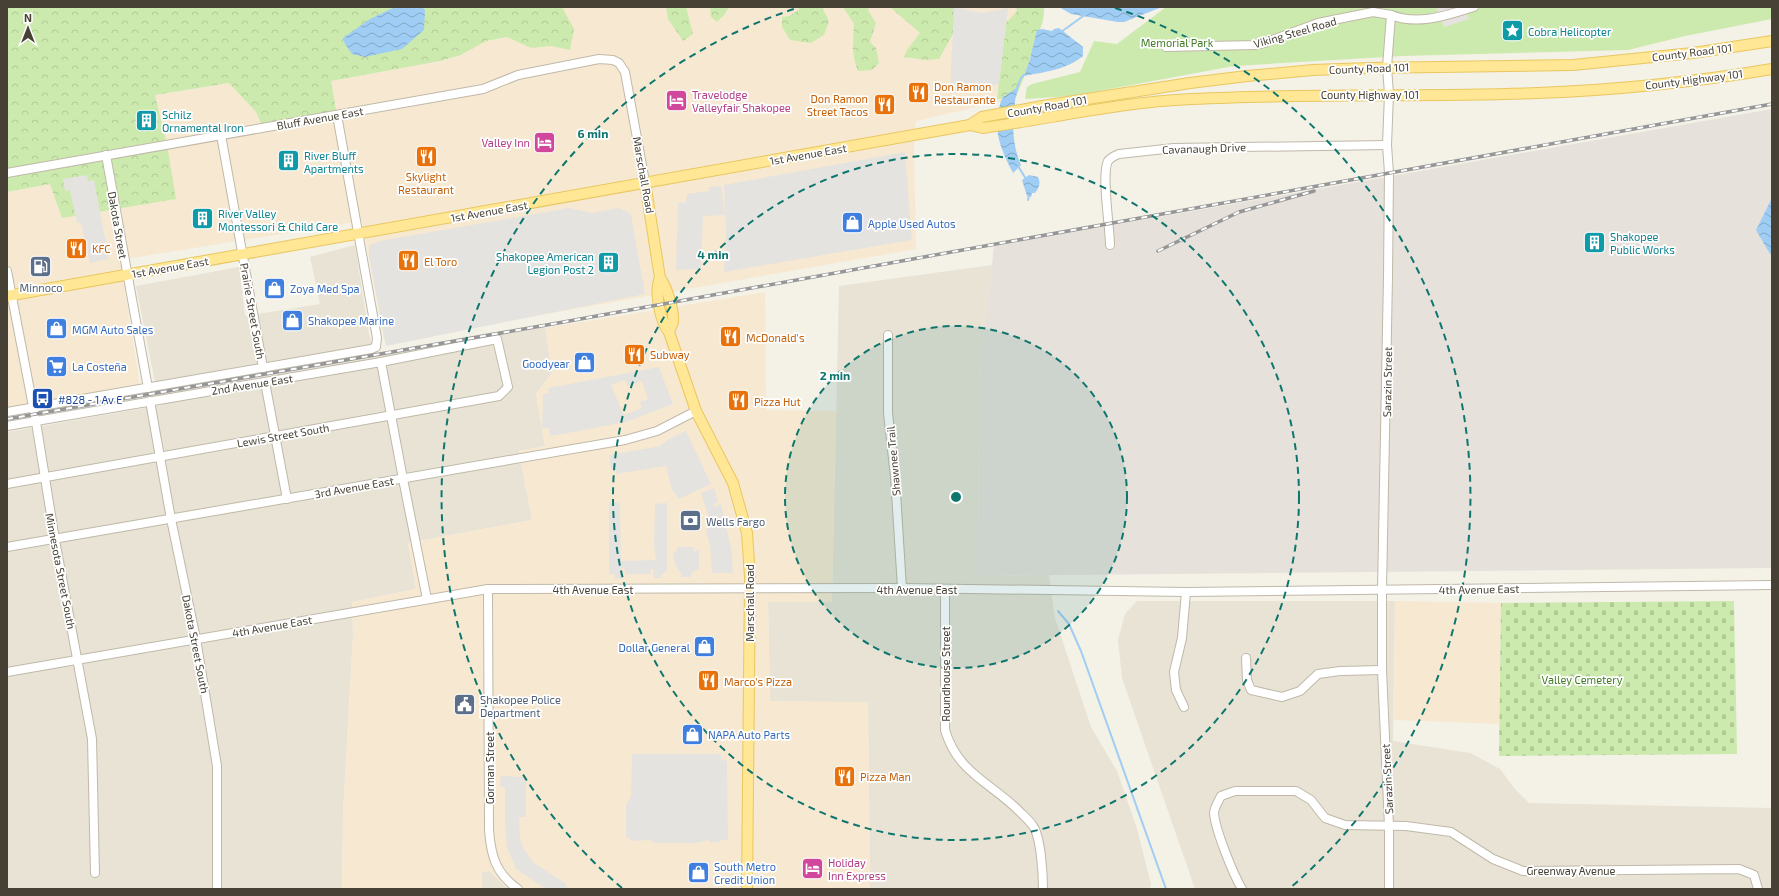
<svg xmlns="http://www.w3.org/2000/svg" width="1779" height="896" viewBox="0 0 1779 896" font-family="'Exo 2',sans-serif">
<defs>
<pattern id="forest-crowns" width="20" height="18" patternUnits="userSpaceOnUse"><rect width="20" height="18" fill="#cceaae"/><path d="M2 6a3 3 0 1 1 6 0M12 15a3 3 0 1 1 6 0" fill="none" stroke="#b1ca96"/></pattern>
<pattern id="cemetery-stones" width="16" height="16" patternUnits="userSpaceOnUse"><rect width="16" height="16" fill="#cceaae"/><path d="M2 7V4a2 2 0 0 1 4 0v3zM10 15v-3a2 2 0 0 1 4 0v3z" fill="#b1ca96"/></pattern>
<pattern id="water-waves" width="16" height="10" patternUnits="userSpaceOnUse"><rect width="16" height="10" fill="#a0cdf4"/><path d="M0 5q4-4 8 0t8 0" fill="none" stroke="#84a8c6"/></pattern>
</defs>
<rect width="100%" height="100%" fill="#f4f1e7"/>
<!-- residential -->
<g fill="#e8e3d5">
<polygon points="355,245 369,334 372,343 379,354 541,324 545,328 552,373 536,394 545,446 519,451 532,520 408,543 416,589 352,602 353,636 343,813 342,889 7,889 7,432 163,405 155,382 136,286 239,267 245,316 320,304 310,257"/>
<polygon points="992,265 979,378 978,576 1049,575 1055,618 1091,727 1117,771 1137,829 1151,884 1150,889 870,889 868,702 770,702 768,602 832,602 839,286"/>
<polygon points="1137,601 1395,601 1393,741 1470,753 1500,769 1515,789 1529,803 1772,808 1772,889 1195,889 1122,678 1118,640 1125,614"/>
<polygon points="490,871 508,889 482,889 482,872"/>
</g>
<!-- commercial -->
<g fill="#f7e9d1">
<polygon points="561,7 1044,7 1034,44 1015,98 916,121 914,148 916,249 540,315 384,340 362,221 120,260 140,385 7,409 7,192 50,184 167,145 155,95 229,83 256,112 263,128 337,115 330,81 440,61 461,55 485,41 543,31"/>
<polygon points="765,292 766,410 836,411 832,602 768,602 770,701 868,702 870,889 508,889 490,871 482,872 482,889 342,889 343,813 353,636 352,602 416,589 408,543 532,520 519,451 545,446 536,394 552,373 545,328"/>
<polygon points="1395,601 1501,603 1499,724 1394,720"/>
</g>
<!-- industrial -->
<polygon fill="#e6e2db" points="1772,109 1772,568 978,576 979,378 994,246"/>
<!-- green -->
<polygon fill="#cceaae" points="1166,7 1772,7 1772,19 1685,36 1628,50 1402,56 1234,66 1072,96 1025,99 1027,87 1032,84 1080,72 1094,41 1117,44"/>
<!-- forest -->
<g fill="url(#forest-crowns)">
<polygon points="7,7 562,7 574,29 570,50 551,46 531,48 507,37 486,41 461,55 440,61 331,81 337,115 263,128 256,112 229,83 155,95 167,145 176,199 62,218 50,184 7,192"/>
<polygon points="666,7 686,7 693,34 683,41 668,19"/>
<polygon points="710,7 729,7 725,14 717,22 711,17"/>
<polygon points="791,7 824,7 823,9 829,21 824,35 811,43 790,40 782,27 782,17 789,16 800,9"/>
<path d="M843 7H869L868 10 876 23 870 42 876 48 879 63 872 70 858 71C851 55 853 41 854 24Z"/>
<polygon points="890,7 956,7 953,34 939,59 925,60 904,57 907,50 920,33"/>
<path d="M1016 7H1044C1045 22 1038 32 1034 45 1028 64 1024 81 1015 98L997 99 1006 23 1017 11Z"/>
</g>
<!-- cemetery -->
<polygon fill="url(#cemetery-stones)" points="1734,601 1737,754 1499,756 1501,603"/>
<!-- parking -->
<g fill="#e5e3df" fill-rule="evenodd">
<polygon points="954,7 982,13 1008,8 999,84 971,90 950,91"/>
<polygon points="1436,7 1465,7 1469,19 1444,27"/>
<polygon points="905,152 912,240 724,272 726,233 724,185"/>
<polygon points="87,175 88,181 94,180 109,259 90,263 81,223 77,223 70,190 65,191 63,179"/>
<polygon points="721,186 725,215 703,216 701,269 676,270 678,203 686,202 687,194 709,191 709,187"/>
<polygon points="569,208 592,213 619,208 631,214 645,294 386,346 369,256 369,245 380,241"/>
<path d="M659 367 673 404 626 422 568 433 550 436 549 428H542L543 394 549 393 548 388ZM625 380 628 386 642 381 648 399 640 402 642 408 624 415 611 385Z"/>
<polygon points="686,431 711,484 679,499 672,490 666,466 616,474 615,468 611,469 609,455 660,446 669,439"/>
<polygon points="714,488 718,501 713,505 714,507 721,504 732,552 733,573 712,573 710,547 706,530 709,518 701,493"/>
<polygon points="620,502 621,559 622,561 656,560 654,545 655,504 667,503 667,571 661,575 660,578 654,578 653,568 650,570 651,574 625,574 625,569 622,568 621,569 621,579 615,579 615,574 609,574 609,503"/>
<polygon points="677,547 693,547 695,552 699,549 699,569 691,573 691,577 682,577 680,572 675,565 673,552 677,551"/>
<polygon points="632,754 721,754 721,760 727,761 728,840 721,840 719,842 710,842 709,840 696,843 655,843 651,840 633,841 626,837 626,805 631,796"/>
<polygon points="501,776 526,777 526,817 519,817 520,839 523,847 534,863 565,883 568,889 546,889 516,869 507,847 505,824 505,787 500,787"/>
</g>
<!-- water -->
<g fill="url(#water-waves)">
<polygon points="395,7 422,7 425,10 424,30 402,49 365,57 352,54 345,44 343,38 370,19"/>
<polygon points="1059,7 1162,7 1124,22 1118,22 1071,14"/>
<path d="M1059 28 1083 47V56C1066 70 1044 72 1024 76L1030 59 1037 30 1042 29 1052 31 1054 29Z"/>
<path d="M1018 87C1018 93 1015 97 1015 102 1012 123 1012 145 1021 165L1013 173C1000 148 992 130 1001 101L1003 97Z"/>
<path d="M1029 175 1038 177C1041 183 1039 188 1035 193H1032L1031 197 1027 196 1022 180Z"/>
<polygon points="1772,198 1772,253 1770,254 1756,230"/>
</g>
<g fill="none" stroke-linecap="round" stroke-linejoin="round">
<!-- stream -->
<g stroke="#a0cdf4" stroke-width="2">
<polyline points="1061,32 1086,14"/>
<polyline points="1017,88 1021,78 1024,75"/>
<polyline points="1018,166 1026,179"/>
<polyline points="1028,200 1029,195"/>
<polyline points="1058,611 1069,624 1081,651 1166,889"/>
</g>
<defs>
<g id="minor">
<path d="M1391 15C1419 26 1447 15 1474 7"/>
<polyline points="1166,47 1254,45 1264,43 1318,23 1373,12 1391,15 1387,67 1389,94 1387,145 1389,173 1388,277 1382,590 1382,670 1389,826 1389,889"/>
<polyline points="221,135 263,368"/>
<polyline points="106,155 148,388"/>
<polyline points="7,173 483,89 518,75 599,59 613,60 619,63 625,72 645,182"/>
<path d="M1110 245C1110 227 1101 174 1108 161 1111 157 1114 156 1119 154L1174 148 1387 145"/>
<polyline points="7,271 36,422 55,540 92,739 95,873"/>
<polyline points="888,335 888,413 895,477 902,588"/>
<polyline points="381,362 403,479 427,599"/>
<polyline points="265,382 287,499"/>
<polyline points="150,401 171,519 196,639 217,766 217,889"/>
<polyline points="7,412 371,349 376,347 377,338 337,115"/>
<polyline points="7,426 381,362 497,339 508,387 499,396 7,484"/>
<polyline points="7,547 625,440 657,431 696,411"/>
<path d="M488 589 489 830C491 855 495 873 518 889"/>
<path d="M945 589V730C958 774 992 783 1020 812 1024 816 1030 821 1033 826 1041 837 1043 875 1043 889"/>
<polyline points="1246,658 1247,680 1251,690 1282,697 1300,691 1318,674 1340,671 1382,670"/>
<polyline points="7,672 488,589 902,588 1186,592 1772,585"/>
<polyline points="1184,707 1176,690 1174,672 1182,638 1186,592"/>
<path d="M1242 889C1233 874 1215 829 1214 813 1214 808 1219 800 1221 796L1235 791H1296L1311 800 1325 818 1345 825 1406 826 1451 832 1493 859 1523 871 1739 869 1754 875 1758 889"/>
</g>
<g id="major">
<path d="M970 125 983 128C1053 118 1121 102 1192 99 1308 93 1423 97 1538 93 1617 90 1695 82 1772 69"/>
<path d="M645 182 660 278C654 291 660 321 669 332L696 411 733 483 747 533 750 577 747 889"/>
<path d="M660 278C667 287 674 310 673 322 672 325 670 329 669 332"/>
<polyline points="7,296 970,125 982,117 1042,106 1190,83 1247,76 1313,70 1369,68 1573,65 1693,53 1772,41"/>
</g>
</defs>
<!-- minor casing -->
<use href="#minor" stroke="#c0b9a9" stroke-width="10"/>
<!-- major casing -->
<use href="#major" stroke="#e9c760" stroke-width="12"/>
<!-- minor -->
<use href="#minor" stroke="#fff" stroke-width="8"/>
<!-- major -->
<use href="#major" stroke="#ffe795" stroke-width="10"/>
<defs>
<g id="rail">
<polyline points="1158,251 1239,212 1314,191"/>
<polyline points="7,419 558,323 1772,104"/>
</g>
</defs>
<!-- rail casing -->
<use href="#rail" stroke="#969696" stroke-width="3.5"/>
<!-- rail -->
<use href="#rail" stroke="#fff" stroke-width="2" stroke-dasharray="6" stroke-linecap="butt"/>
</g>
<!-- distance rings -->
<circle cx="956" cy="497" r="171" fill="#0f766e" fill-opacity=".12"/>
<g fill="none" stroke="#0f766e" stroke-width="2" stroke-dasharray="7 5">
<circle cx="956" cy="497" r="171"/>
<circle cx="956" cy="497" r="343"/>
<path d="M622 888A514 514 0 0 1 797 8M1115 8A514 514 0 0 1 1290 888"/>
</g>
<!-- icons -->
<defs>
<symbol id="sight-square" viewBox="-11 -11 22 22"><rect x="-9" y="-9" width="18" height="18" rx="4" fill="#0f9aa8" stroke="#fff"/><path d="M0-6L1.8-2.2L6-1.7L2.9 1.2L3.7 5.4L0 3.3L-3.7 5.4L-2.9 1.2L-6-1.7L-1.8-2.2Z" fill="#fff"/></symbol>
<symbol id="restaurant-square" viewBox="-11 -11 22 22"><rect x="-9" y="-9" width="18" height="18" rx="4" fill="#e8710a" stroke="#fff"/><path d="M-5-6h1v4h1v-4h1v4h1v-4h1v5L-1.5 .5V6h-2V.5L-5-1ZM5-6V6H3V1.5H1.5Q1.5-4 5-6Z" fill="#fff"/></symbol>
<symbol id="hotel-square" viewBox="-11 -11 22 22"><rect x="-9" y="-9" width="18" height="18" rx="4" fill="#d1479c" stroke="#fff"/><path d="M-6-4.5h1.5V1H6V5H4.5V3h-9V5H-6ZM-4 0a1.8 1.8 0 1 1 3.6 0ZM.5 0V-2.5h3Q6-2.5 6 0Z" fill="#fff"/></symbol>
<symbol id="building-square" viewBox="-11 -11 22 22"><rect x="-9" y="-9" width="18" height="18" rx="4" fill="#0f9aa8" stroke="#fff"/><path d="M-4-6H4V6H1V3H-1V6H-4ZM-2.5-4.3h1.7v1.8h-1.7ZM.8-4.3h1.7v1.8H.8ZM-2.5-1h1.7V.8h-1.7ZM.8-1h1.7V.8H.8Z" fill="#fff"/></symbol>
<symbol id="shop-square" viewBox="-11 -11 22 22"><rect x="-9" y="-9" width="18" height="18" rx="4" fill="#3f7fe0" stroke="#fff"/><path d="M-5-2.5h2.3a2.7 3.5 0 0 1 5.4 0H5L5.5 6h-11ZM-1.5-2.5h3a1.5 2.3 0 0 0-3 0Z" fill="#fff"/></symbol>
<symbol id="fuel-square" viewBox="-11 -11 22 22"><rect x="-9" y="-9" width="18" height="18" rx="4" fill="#5c6f8a" stroke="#fff"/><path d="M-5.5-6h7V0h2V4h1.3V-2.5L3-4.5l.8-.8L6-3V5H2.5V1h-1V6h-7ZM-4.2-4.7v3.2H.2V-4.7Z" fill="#fff"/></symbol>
<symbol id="supermarket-square" viewBox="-11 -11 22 22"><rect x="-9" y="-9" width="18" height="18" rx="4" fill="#3f7fe0" stroke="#fff"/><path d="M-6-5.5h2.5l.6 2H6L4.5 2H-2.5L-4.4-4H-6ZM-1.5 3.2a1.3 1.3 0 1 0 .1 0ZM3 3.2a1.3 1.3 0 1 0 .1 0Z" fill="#fff"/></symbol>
<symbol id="bus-square" viewBox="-11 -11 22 22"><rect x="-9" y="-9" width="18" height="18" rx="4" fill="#1a4fb4" stroke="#fff"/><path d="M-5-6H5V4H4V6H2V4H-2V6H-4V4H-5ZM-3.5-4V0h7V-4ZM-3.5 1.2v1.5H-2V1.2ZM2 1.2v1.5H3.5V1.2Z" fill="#fff"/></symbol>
<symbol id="bank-square" viewBox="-11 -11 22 22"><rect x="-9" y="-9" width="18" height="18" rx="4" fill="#5c6f8a" stroke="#fff"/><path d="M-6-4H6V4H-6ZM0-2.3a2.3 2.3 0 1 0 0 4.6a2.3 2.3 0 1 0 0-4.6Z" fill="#fff"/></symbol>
<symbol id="civic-square" viewBox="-11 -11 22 22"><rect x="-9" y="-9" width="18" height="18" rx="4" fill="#5c6f8a" stroke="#fff"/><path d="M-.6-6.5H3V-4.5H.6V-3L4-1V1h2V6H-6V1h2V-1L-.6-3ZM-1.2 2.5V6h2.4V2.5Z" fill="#fff"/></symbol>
</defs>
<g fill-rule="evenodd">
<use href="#sight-square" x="1500" y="18" width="25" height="25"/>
<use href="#restaurant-square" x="906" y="80" width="25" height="25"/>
<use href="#hotel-square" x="664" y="88" width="25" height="25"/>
<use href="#restaurant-square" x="872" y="92" width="25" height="25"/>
<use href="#building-square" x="134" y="108" width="25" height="25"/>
<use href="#hotel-square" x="532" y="130" width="25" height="25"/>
<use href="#restaurant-square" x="414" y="144" width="25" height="25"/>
<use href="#building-square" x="276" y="148" width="25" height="25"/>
<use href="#building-square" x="190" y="206" width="25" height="25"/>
<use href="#shop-square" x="840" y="210" width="25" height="25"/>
<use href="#building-square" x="1582" y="230" width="25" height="25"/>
<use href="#restaurant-square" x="64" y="236" width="25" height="25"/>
<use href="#restaurant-square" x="396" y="248" width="25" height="25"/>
<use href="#building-square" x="596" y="250" width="25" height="25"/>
<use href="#fuel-square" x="28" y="254" width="25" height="25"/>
<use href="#shop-square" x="262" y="276" width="25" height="25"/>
<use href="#shop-square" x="280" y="308" width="25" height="25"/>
<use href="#shop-square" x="44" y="316" width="25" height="25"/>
<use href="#restaurant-square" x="718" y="324" width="25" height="25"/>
<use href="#restaurant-square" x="622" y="342" width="25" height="25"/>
<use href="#shop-square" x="572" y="350" width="25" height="25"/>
<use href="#supermarket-square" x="44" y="354" width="25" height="25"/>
<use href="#bus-square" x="30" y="386" width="25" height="25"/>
<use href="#restaurant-square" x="726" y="388" width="25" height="25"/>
<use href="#bank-square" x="678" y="508" width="25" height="25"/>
<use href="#shop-square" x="692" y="634" width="25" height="25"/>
<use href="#restaurant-square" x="696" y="668" width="25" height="25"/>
<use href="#civic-square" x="452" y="692" width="25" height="25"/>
<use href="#shop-square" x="680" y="722" width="25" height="25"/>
<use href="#restaurant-square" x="832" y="764" width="25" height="25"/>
<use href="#hotel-square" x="800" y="856" width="25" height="25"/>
<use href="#shop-square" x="686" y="860" width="25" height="25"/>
</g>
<g text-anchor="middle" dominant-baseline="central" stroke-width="3.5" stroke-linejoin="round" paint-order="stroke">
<!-- culture labels -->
<g font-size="11" fill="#0d838f" stroke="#fff" text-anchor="start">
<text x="1528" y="31">Cobra Helicopter</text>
<text x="162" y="114">Schilz<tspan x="162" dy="13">Ornamental Iron</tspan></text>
<text x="304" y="155">River Bluff<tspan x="304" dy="13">Apartments</tspan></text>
<text x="218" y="213">River Valley<tspan x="218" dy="13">Montessori &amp; Child Care</tspan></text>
<text x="1610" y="236">Shakopee<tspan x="1610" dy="13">Public Works</tspan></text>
<text x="594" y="256" text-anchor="end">Shakopee American<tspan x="594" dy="13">Legion Post 2</tspan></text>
</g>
<!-- street labels -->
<g font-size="11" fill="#474135" stroke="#fff">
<text transform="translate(1295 32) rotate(-16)">Viking Steel Road</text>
<text transform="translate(1692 52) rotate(-7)">County Road 101</text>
<text transform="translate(1369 68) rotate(-2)">County Road 101</text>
<text transform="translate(1694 79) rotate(-7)">County Highway 101</text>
<text x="1370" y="94">County Highway 101</text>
<text transform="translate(1047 106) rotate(-10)">County Road 101</text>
<text transform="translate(320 118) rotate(-10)">Bluff Avenue East</text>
<text transform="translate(1204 148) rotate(-2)">Cavanaugh Drive</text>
<text transform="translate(808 154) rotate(-10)">1st Avenue East</text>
<text transform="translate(644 175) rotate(80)">Marschall Road</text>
<text transform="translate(489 211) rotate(-10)">1st Avenue East</text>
<text transform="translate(118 225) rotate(80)">Dakota Street</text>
<text transform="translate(170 267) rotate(-10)">1st Avenue East</text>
<text transform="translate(253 311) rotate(80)">Prairie Street South</text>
<text transform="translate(1387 382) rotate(-89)">Sarazin Street</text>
<text transform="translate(252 384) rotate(-9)">2nd Avenue East</text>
<text transform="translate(283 435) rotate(-10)">Lewis Street South</text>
<text transform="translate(893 461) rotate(-95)">Shawnee Trail</text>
<text transform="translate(354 487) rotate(-10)">3rd Avenue East</text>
<text transform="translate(61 571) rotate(79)">Minnesota Street South</text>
<text x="593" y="589">4th Avenue East</text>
<text x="917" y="589">4th Avenue East</text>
<text transform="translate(1479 589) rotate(-1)">4th Avenue East</text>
<text transform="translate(749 603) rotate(-90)">Marschall Road</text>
<text transform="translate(272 626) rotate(-10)">4th Avenue East</text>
<text transform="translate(196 644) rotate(79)">Dakota Street South</text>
<text transform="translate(945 674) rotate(-90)">Roundhouse Street</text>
<text transform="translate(489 768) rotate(-90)">Gorman Street</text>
<text transform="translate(1387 779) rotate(-93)">Sarazin Street</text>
<text x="1571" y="870">Greenway Avenue</text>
</g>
<!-- park labels -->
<g font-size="11" fill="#427c26" stroke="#fff">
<text x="1177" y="42">Memorial Park</text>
<text x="1582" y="679">Valley Cemetery</text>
</g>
<!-- food labels -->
<g font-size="11" fill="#c56008" stroke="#fff" text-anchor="start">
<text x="934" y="86">Don Ramon<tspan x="934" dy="13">Restaurante</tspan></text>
<text x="868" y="98" text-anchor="end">Don Ramon<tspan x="868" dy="13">Street Tacos</tspan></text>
<text x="426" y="176" text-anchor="middle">Skylight<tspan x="426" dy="13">Restaurant</tspan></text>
<text x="92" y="248">KFC</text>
<text x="424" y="261">El Toro</text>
<text x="746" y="337">McDonald's</text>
<text x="650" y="354">Subway</text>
<text x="754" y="401">Pizza Hut</text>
<text x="724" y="681">Marco's Pizza</text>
<text x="860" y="776">Pizza Man</text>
</g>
<!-- hotel labels -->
<g font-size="11" fill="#b23c85" stroke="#fff" text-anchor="start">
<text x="692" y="94">Travelodge<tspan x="692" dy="13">Valleyfair Shakopee</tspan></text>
<text x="530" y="142" text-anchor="end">Valley Inn</text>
<text x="828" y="862">Holiday<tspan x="828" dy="13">Inn Express</tspan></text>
</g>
<!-- shop labels -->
<g font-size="11" fill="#366cbe" stroke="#fff" text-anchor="start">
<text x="868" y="223">Apple Used Autos</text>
<text x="290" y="288">Zoya Med Spa</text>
<text x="308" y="320">Shakopee Marine</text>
<text x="72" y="329">MGM Auto Sales</text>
<text x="570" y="363" text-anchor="end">Goodyear</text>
<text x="72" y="366">La Costeña</text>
<text x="690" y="647" text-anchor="end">Dollar General</text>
<text x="708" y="734">NAPA Auto Parts</text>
<text x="714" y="866">South Metro<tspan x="714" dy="13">Credit Union</tspan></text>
</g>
<!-- service labels -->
<g font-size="11" fill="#4e5e75" stroke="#fff" text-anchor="start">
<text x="41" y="287" text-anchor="middle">Minnoco</text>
<text x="706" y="521">Wells Fargo</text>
<text x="480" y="699">Shakopee Police<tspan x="480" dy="13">Department</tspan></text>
</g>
<!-- transit labels -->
<g font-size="11" fill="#164399" stroke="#fff" text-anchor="start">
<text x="58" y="399">#828 - 1 Av E</text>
</g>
</g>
<circle cx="956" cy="497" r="6" fill="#0f766e" stroke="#fff" stroke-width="2"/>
<g font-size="12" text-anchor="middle" font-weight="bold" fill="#0f766e" stroke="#fff" stroke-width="3.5" stroke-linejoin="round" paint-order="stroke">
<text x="593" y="138">6 min</text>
<text x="713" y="259">4 min</text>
<text x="835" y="380">2 min</text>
</g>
<!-- border -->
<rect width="1779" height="896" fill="none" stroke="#474135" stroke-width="16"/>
<!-- north arrow -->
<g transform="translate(28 28)" stroke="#ffffff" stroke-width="3" paint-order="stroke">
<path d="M0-3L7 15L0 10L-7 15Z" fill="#474135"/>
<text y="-6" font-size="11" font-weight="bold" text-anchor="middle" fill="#474135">N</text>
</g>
</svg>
